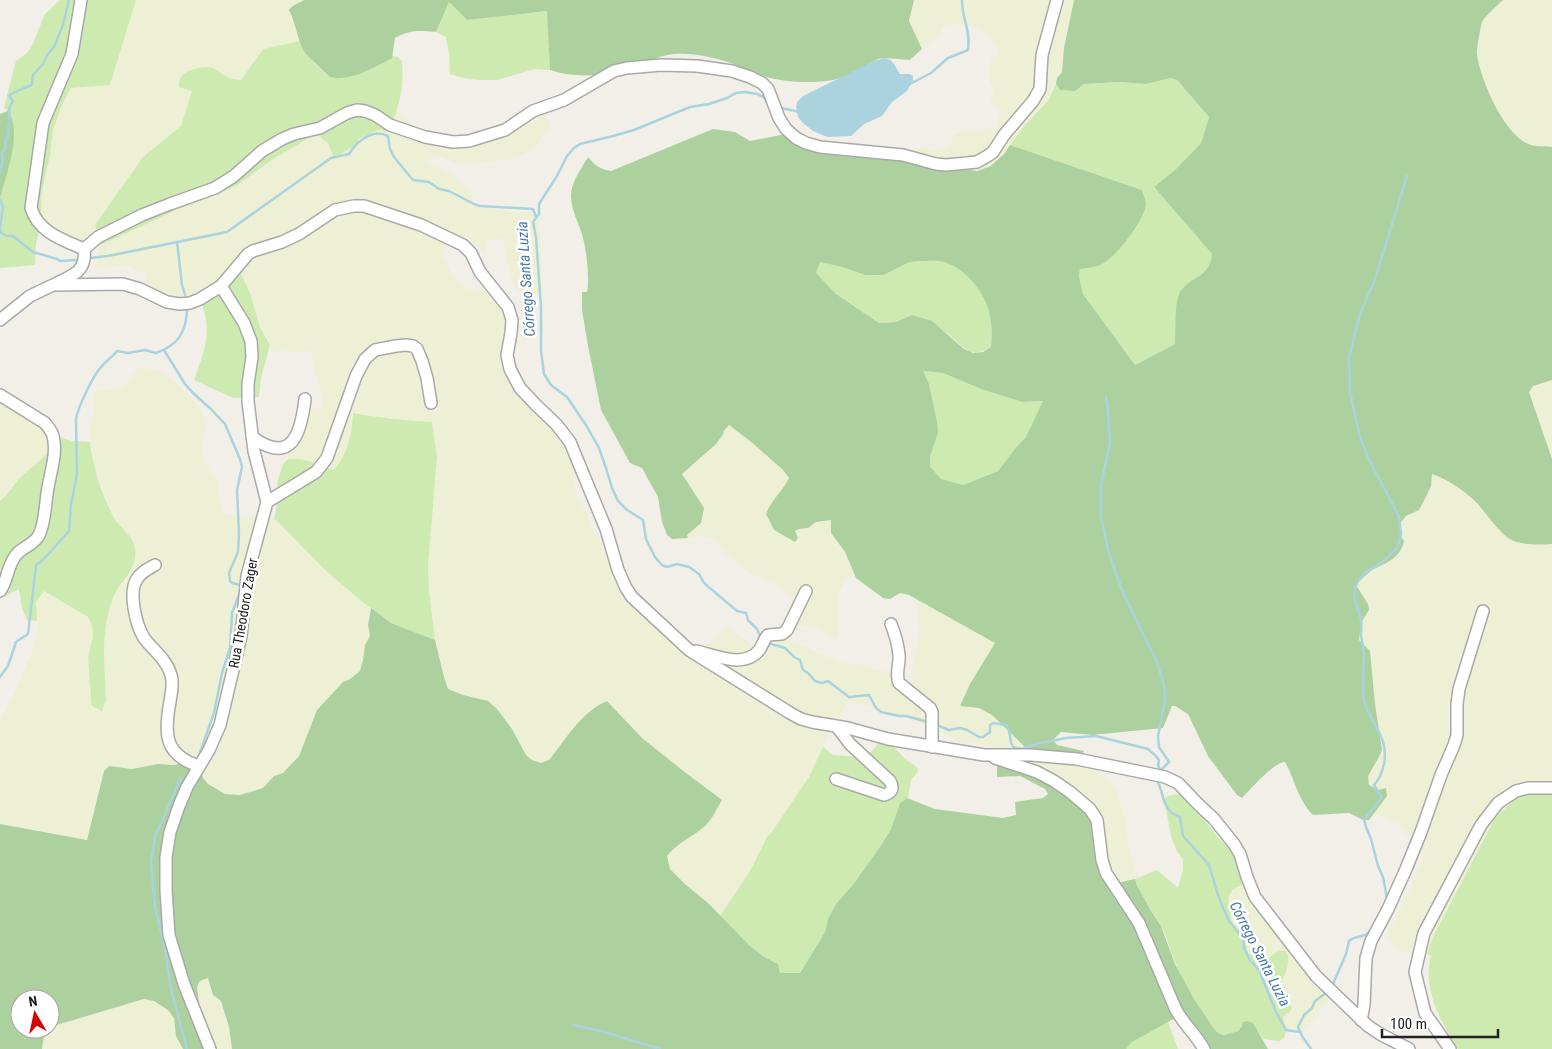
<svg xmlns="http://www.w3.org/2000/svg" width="1552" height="1049" viewBox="0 0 1552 1049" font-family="'Roboto Condensed',sans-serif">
<rect width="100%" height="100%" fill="#f2efe9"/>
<!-- farmland -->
<g fill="#eef0d5">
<polygon points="136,0 304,0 299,3 292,5 289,10 294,20 300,41 263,49 241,80 231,80 212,68 192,90 181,126 143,157 95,225 101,245 172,212 216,195 254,175 275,158 319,132 321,138 328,143 334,158 358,144 358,139 378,130 387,130 397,111 413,126 432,138 468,143 489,141 502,135 521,129 545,113 551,126 534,148 525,154 511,159 476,164 455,163 437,155 424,162 453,175 463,186 472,193 470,203 475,206 489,210 503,210 537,215 540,232 543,294 529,295 520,293 516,287 512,279 504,250 505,238 485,241 487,259 479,247 466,237 455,234 449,236 444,247 443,256 451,272 462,285 471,290 481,292 495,290 508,308 512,348 519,374 559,422 577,449 588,459 575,476 574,482 577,497 587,514 591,527 599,538 603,551 624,590 691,653 706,645 728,627 757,649 763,657 778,641 787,640 808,648 842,663 855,664 893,673 910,687 913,683 912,671 919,632 917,599 922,601 996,643 970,684 961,706 979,708 992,715 1028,750 1078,763 1098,773 1117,792 1124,815 1130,852 1135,869 1139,877 1116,883 1109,874 1100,826 1012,762 1015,750 957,741 929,724 924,724 850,700 834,724 809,778 769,836 767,835 750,871 720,916 670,869 667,856 674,848 691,837 706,825 714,794 686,773 642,738 607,701 571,731 549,760 541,763 532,760 526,755 512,729 497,709 487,701 463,695 448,689 444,677 435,640 429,590 428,566 430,535 432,422 398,418 378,418 353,413 348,445 341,462 334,470 300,459 288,459 288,453 305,426 310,409 323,406 321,391 313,365 312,350 295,353 269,349 270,344 260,328 250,293 239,271 186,306 146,288 146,275 128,266 97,268 97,263 100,245 91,247 40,227 42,191 50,155 53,130 62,105 71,88 110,84"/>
<polygon points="914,0 1074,0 1064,48 1062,72 1057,78 1056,84 1048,101 1024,125 1005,153 991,166 977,171 959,169 906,154 915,148 924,147 932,150 945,148 951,143 954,135 961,132 983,131 996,129 1001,109 990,102 994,89 989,80 991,58 998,55 997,48 991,36 972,26 950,23 944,27 937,37 922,49 909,21"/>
<polygon points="1503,0 1552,0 1552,146 1536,147 1524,142 1509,129 1498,112 1485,85 1476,53 1482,22"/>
<polygon points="145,368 158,371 172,379 189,395 200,409 206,424 201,453 204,462 219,483 220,504 224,514 243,517 257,516 276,520 326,571 371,608 368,625 370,636 365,645 363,660 360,671 350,679 343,682 317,710 299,756 283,773 274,776 263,788 240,795 225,794 208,784 203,778 182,763 174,765 158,764 132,769 109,766 104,771 87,840 0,824 0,721 13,697 31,653 38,630 36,612 36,602 44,591 88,617 92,626 93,636 88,657 89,691 92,706 105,660 105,630 109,611 113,596 130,573 133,541 115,519 100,485 94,466 89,428 93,417 94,393 100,390 124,387 136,371"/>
<polygon points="1552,380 1552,459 1529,392 1532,386"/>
<polygon points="0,396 50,427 57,429 57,436 54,445 38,462 19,480 6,497 0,501"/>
<polygon points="729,425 750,441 783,470 789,478 785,487 769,506 771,522 774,530 798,538 794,531 799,529 808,528 816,522 831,520 835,540 844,552 855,577 845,581 839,592 839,630 836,639 829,636 817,628 798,625 789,614 792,599 781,587 749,573 726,555 713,539 703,536 688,538 687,535 701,523 690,487 682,474 716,444 722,432"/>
<polygon points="1431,474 1440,476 1460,489 1474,501 1504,534 1515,542 1552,544 1552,787 1521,795 1508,806 1495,818 1434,935 1427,954 1424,955 1401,951 1389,939 1388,933 1410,889 1426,853 1409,838 1397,824 1374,813 1387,796 1369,785 1368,776 1379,757 1381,740 1375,704 1370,652 1359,640 1361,623 1369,610 1368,604 1355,585 1376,568 1381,567 1392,560 1403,549 1404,541 1400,535 1401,522 1406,516 1419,510 1431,486"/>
<polygon points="1246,883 1330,992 1332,999 1328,1000 1302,1033 1286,1031 1284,1023 1283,1017 1290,1012 1292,1008 1279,986 1286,977 1290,959 1287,953 1282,951 1273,954 1266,960 1256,958 1248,953 1245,938 1241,932 1232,922 1228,898 1230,893 1233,889"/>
<polygon points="208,978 213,995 220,1001 229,1027 232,1049 212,1049 206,1023 199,1003 197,987 200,981"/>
<polygon points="144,999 154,1001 168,1010 174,1018 176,1036 183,1049 42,1049 44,1029 50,1029 50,1027"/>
</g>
<!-- grass -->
<g fill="#cdebb0">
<path d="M60 0H136L110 85 71 88 62 105 53 130 50 155 42 191 40 227 36 244 35 265 0 268C0 245 0 221 0 199 3 168 26 135 4 107L16 61 27 53 32 46 45 14Z"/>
<polygon points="449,2 467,20 548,11 550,70 535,69 497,80 478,80 463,78 450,74 449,54 446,37 436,32"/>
<path d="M300 41C302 44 303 49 305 52 308 57 325 75 330 77 344 82 382 67 392 56L398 57 402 61C404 86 400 108 388 131L378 130 358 139V144L334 158 328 143 321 138 319 132 275 158 236 186 172 212 101 245 95 225 143 157 181 126 192 91 179 87C179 86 179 80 180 79 183 70 199 67 208 67 219 68 224 80 241 80L263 49Z"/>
<path d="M1171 78 1177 80 1209 117 1201 143 1176 169 1154 187 1212 254V262L1207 269 1191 282 1177 308 1175 344 1135 365 1083 294 1079 276 1080 269C1086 268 1094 268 1099 265 1115 259 1144 221 1146 205 1146 200 1143 194 1142 190L1010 145 1025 125 1048 101 1056 84 1060 90 1084 84 1120 82 1146 84Z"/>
<path d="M920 261C927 261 937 260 944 262 964 267 982 288 988 308 992 321 992 335 991 347 968 361 963 345 947 333 937 326 923 321 912 315L896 322 879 323 836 294 815 273 820 262 842 267 865 275H884L901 266 910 262Z"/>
<path d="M239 270 250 293 260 327 270 345 261 378 259 397 233 398 194 380C204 351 213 333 201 302Z"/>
<polygon points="922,371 943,373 981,389 1022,402 1044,401 1026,437 1013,451 998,471 963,485 941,479 930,466 930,457 937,421 929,384"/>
<path d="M353 413C379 418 405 420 432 422L437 457 428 566 429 590 435 640 391 623 365 604 326 571 276 520 274 519 279 494 277 484 283 464 288 459H300L308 461 334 470C348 454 352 433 353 413Z"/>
<path d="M57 436 72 441 90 442C93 468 102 495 114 518 120 528 134 536 135 549 137 572 122 578 114 596 112 600 110 606 109 610 101 640 105 671 106 701L102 711 92 706 91 702 88 657 93 636 92 626 88 617 44 591 36 602 37 621 27 620 22 608 19 589 0 599V501C8 495 12 487 18 480 31 466 51 456 57 436Z"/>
<path d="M879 743 894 747 905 759 917 767 918 772 911 780 908 798 900 803 891 829 882 844 855 882 836 904 828 919 825 932 800 973H780L775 962C752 952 737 933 720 916L750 871 768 835 769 836 809 777 823 747 833 755 861 757 871 752Z"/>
<path d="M1552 787V1049H1458C1441 1022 1422 990 1431 956L1427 954 1434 935 1495 818 1508 806 1521 795Z"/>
<path d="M1183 793 1220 840 1230 848 1246 883 1233 889 1228 898 1232 922 1241 932 1245 938 1248 953 1256 958 1263 954 1266 959C1270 957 1273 954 1277 952 1298 944 1285 979 1279 986L1292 1008 1290 1012 1283 1017 1286 1031 1284 1038 1279 1041 1263 1039 1258 1031 1242 1026C1236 1033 1228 1036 1218 1033 1201 1013 1185 987 1175 962 1170 950 1167 936 1161 926 1153 910 1139 897 1135 879L1157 870 1178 888 1183 870V859L1176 850 1171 836 1164 799 1168 796Z"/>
<polygon points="1168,1022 1178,1049 1126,1049 1132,1042 1158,1026"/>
</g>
<!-- forest -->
<g fill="#add19e" fill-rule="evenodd">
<path d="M304 0H914L909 21 922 49 910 60 885 58 878 59C866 65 849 76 837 79 813 85 776 82 754 73 750 72 747 69 744 68 723 59 695 52 673 54 659 56 646 62 633 67 605 76 578 79 550 70L547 11 467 20 449 2 436 32C421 30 408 30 395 38L392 58C378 66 347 83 330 77 327 75 308 56 305 53 297 40 296 23 289 10 293 4 298 4 304 0Z"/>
<path d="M1074 0H1503C1498 5 1486 15 1482 22 1481 24 1476 53 1477 55 1481 81 1503 131 1526 143 1536 148 1543 145 1552 147V380L1533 386 1529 392 1552 459V544C1541 545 1527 545 1517 542 1502 539 1486 512 1475 501 1463 490 1447 479 1432 474L1431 486 1426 497 1419 510 1406 516 1401 522 1400 535 1404 541C1402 555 1388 563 1376 568 1369 571 1363 579 1357 583L1356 585 1368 604 1369 610 1361 623 1359 640 1370 651 1375 704 1382 750 1379 757 1368 776 1369 785 1378 790 1386 788 1387 796 1369 820H1363L1349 813 1313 815C1298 800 1295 780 1285 762 1274 762 1250 790 1242 798L1237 795 1208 756 1188 714 1175 706H1172L1163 728 1092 735 1061 732 1053 740 1057 745 1084 751 1079 763 1028 750 992 715 979 708 960 706 970 684 995 643 909 595 900 593 890 599 883 598 856 578 845 552 831 533V520L816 522 808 528 799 529 795 531 798 538 795 542 774 530 766 514C771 500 783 491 789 478L783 470 750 441 729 425 723 432 724 433 716 444 682 474 704 508 701 523 687 535 688 538 672 539 667 535 662 522 658 497 648 479 642 468 630 463 601 410 588 346 582 310V292H587C590 278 586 247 582 234 578 222 571 209 571 196 571 182 581 169 588 157 595 165 599 169 611 171L713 129 735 132 750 141 796 132 800 137 901 159 977 171 991 166 1005 153 1010 145 1142 190C1143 194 1146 200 1146 205 1144 221 1115 259 1100 265 1094 268 1086 268 1080 269L1079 276 1083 294 1135 365 1175 344C1176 331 1174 303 1180 292 1191 276 1211 276 1212 254L1154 187 1176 169 1201 143 1209 117 1177 80 1171 78 1146 84 1120 82 1084 84 1075 91 1060 90 1056 84 1057 78 1062 72 1064 48ZM920 261C927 261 937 260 944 262 963 267 982 289 988 308 992 321 992 335 991 347L983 352 973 353 964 349 932 321 912 315 896 322 879 323 836 294 816 273 820 262 842 267 865 275H884L901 266 910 262ZM923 371 943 373 981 389 1022 402 1043 401 1026 437 1013 451 998 471 963 485 941 479 930 466V457L938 432 937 421 929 384Z"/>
<path d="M8 111C23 132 6 176 0 198V114Z"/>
<path d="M371 608 391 623 435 640 444 677 448 689 463 695 488 701 497 709 512 729 526 755 532 760 541 763 549 760C566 739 581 712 607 701L642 738 686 773 722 800C717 808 712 820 704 827 692 837 677 843 667 856L670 869 685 884 708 903 749 945 763 956 778 964 780 973H800L825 932 828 919 836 904 855 882 882 844 891 829 900 803 907 798 935 809 1003 818 1016 815 1015 802 1043 798 1048 794 1045 789 1020 776 997 777V765L1010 761 1086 802 1109 874 1116 883 1135 879 1137 886 1150 909 1161 926 1175 964 1194 999 1212 1026 1218 1033 1224 1035 1238 1031 1242 1026 1243 1022 1247 1021 1253 1023 1268 1049H1209L1177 1017 1132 1042 1126 1049H232L229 1027 221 1001 213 995 208 978 200 981 197 987 199 1003 206 1023 212 1049H183L176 1036 174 1018 168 1010 154 1001 144 999 50 1027V999H20V1029H45L42 1049H0V824L87 840 104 771 109 766 132 769 158 764 174 765 182 763 200 769 203 778 208 784 225 794 240 795 263 788 274 776 283 773 299 756 317 710 343 682 350 679 360 671 363 660 365 645 370 636 368 625Z"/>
</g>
<!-- water -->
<path fill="#aad3df" d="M885 58C894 60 895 67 900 74H910L913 76V80L907 91 892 102 882 116 864 124 851 136 827 137 813 131 803 123 798 117 796 107 797 102 803 96 874 61Z"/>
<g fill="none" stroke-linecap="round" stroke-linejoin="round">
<!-- stream -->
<g stroke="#aad3df" stroke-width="2.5">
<path d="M908 85 931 73 948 58 968 50C971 31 962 19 962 0"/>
<polyline points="781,108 800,112"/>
<path d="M0 173 3 160 2 153 6 147 5 143 8 136V129L10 121 9 109 13 101 9 96C16 89 25 90 32 84L33 75 43 64 48 54 54 47 63 25 69 0"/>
<polyline points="0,199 3,207 0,228"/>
<polyline points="0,229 1,233 7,236 13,236 33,252 57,259 60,261 76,260"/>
<polyline points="177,242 182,285 185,295"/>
<path d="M90 258 108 256 227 232 331 158 349 154C357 141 373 128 388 136L390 149 394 157 413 180 429 182 439 189 449 191 474 204 480 206 533 209 536 217"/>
<polyline points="164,350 185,384 194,394 211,409 225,424 240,459 242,467 237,490 239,533 238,552 229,573 230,581 232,583 240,585 241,590 232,613 230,648 222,673 214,713 198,758"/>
<polyline points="1106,397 1108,412 1110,443 1101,485 1101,516 1108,550 1117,576 1124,595 1157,662 1164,685 1165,701 1158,736 1159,747 1169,762 1161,770"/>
<polyline points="761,638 757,629 748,620 746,613 737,611 704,583 699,574 689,567 677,564 667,567 662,565 655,557 646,539 643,520 627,510 618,501 612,488 606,468 599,448 586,425 567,397 551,385 544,374 541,351 541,307 536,237 533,222 539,214 539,204 557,176 567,156 574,148 580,144 613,136 634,130 690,107 709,104 727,98 736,93 745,92 757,94 764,97 769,107"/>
<polyline points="767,643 785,648 794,657 800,660 803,670 808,673 815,681 822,683 828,681 849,697 869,695 876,708 881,712 899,716 906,716 928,722"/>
<path d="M0 677 8 666 16 642 28 634 36 565 43 560 69 531 71 505 77 474 76 419C78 407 94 373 103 365 108 359 113 357 117 351L128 353 145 350 156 353C178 345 186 333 187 310"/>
<path d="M937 725 949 730 960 728 967 730 979 737H983L990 732V725L993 723 1006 725C1011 730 1009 740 1013 747L1022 749 1036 744 1066 738 1096 736 1148 749 1155 755 1159 760 1158 765 1160 770"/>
<polyline points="181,778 155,837 151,863 155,906 165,949 171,989 187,1049"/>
<path d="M1158 782C1165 798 1162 810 1180 817L1183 836 1209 865 1218 895 1224 910 1229 921 1243 938 1244 948 1250 960 1259 970 1276 1012 1286 1030 1300 1032"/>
<path d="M1387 899 1383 877 1378 866 1371 839 1366 827 1364 819 1381 799V796L1374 785C1380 779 1382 772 1384 764 1390 733 1365 721 1363 693 1362 680 1364 667 1364 654 1363 648 1362 642 1361 635 1361 630 1362 625 1361 620 1359 606 1350 599 1357 583 1362 573 1374 568 1383 561 1388 557 1393 552 1397 548L1401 534 1399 517 1368 457 1360 437 1350 392 1349 357 1361 311 1374 282 1407 176"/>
<path d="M1333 984 1346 954 1349 941C1357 934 1362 939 1370 932"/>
<polyline points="573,1025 601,1031 660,1049"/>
<polyline points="1311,1049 1302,1036 1298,1027 1304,1015 1312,1008 1315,1001 1326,993"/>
</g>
<defs>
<g id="minor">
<path d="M81 0 72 54 43 123 31 208C38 232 63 240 84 249L98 237 142 215 170 204 215 188 234 176 262 151 282 139 294 134 320 128 347 113 357 110 365 111 375 115 390 125 425 137 453 142 469 141 505 130 533 111 564 100 614 71 627 68 661 65 697 66 732 71 750 77 762 83 768 89 779 118 786 129 796 138 806 143 820 147 903 155 936 164 946 165 977 162 989 155 993 152 1004 135 1033 101 1040 89 1042 55 1057 0"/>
<path d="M57 283C74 275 87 270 84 249"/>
<polyline points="0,320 30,296 53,285 123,284 140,289 167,302 180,304 190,303 200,299 221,286 248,254 253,251 282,242 299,234 335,210 354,206 364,206 421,225 463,245 471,253 480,272 508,307 512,320 511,333 507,355 510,369 520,388 537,406 556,424 570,442 606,529 618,570 626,588 632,597 689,650 790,713 801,719 812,722 848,728 888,739 984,755 1031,755 1077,759 1151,774 1165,777 1178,783 1197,803 1214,819 1234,844 1240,854 1247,877 1255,897 1316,976 1368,1026 1380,1034 1409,1049"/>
<path d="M0 395 45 423C48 427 52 431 53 436 58 454 49 476 47 494 45 507 45 523 39 535 34 545 22 547 16 555 7 566 8 580 0 591"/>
<path d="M252 437C292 466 301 433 305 399"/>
<polyline points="267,502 316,472 327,458 356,376 365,359 375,350 396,346 406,345 413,346 417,349 422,361 427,378 431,403"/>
<path d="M155 565C148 569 141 572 137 579 128 592 136 625 144 638 153 650 167 660 171 675 174 684 171 693 170 702 164 733 164 755 199 766"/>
<path d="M891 624C895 634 898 644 899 655 900 664 895 674 899 683L930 708 932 712V747"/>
<path d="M696 651C715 655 745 670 760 649 763 644 764 639 768 635L782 634 787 630 806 591"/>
<path d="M995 758 1037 772 1054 781 1070 792 1090 809 1097 820 1102 860 1106 873 1139 923 1176 1010C1184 1024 1196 1035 1204 1049"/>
<path d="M836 779 884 795C892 793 894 788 890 781L850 744 837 727"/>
<polyline points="1361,1020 1364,1005 1366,958 1371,941 1388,909 1406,869 1421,832 1441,775 1454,745 1457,735 1457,704 1459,689 1483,611"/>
<polyline points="210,1049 184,984 169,935 166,890 166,857 170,832 179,806 187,787 209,750 220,725 241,636 247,576 267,502 254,451 248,401 248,384 252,357 251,341 244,323 221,286"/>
<polyline points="1450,1049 1425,1013 1415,972 1424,933 1481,825 1498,803 1516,791 1528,788 1552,788"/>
</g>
</defs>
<!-- minor casing -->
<use href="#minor" stroke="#a9a9a9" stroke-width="14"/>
<!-- minor -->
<use href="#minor" stroke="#fff" stroke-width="11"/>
</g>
<g text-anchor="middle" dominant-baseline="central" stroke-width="5" stroke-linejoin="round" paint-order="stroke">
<!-- street labels -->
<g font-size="14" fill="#222" stroke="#fff">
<text transform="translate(243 613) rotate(-80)">Rua Theodoro Zager</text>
</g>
<!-- water labels -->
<g font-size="15" font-style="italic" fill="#4a7aab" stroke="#fff">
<text transform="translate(526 279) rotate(-94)">Córrego Santa Luzia</text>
<text transform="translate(1260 954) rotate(63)">Córrego Santa Luzia</text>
</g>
</g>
<!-- north arrow -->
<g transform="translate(35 1014) rotate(351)"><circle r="24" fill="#ffffff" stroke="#a7a7a7"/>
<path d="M0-4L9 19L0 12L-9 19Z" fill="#d40000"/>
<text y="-8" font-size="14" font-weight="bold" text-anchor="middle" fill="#222222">N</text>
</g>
<!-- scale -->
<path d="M1382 1029v8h116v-8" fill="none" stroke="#222222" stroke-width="2.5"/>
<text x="1390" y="1029" font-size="15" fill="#222222" stroke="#ffffff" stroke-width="4" paint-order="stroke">100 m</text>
</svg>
